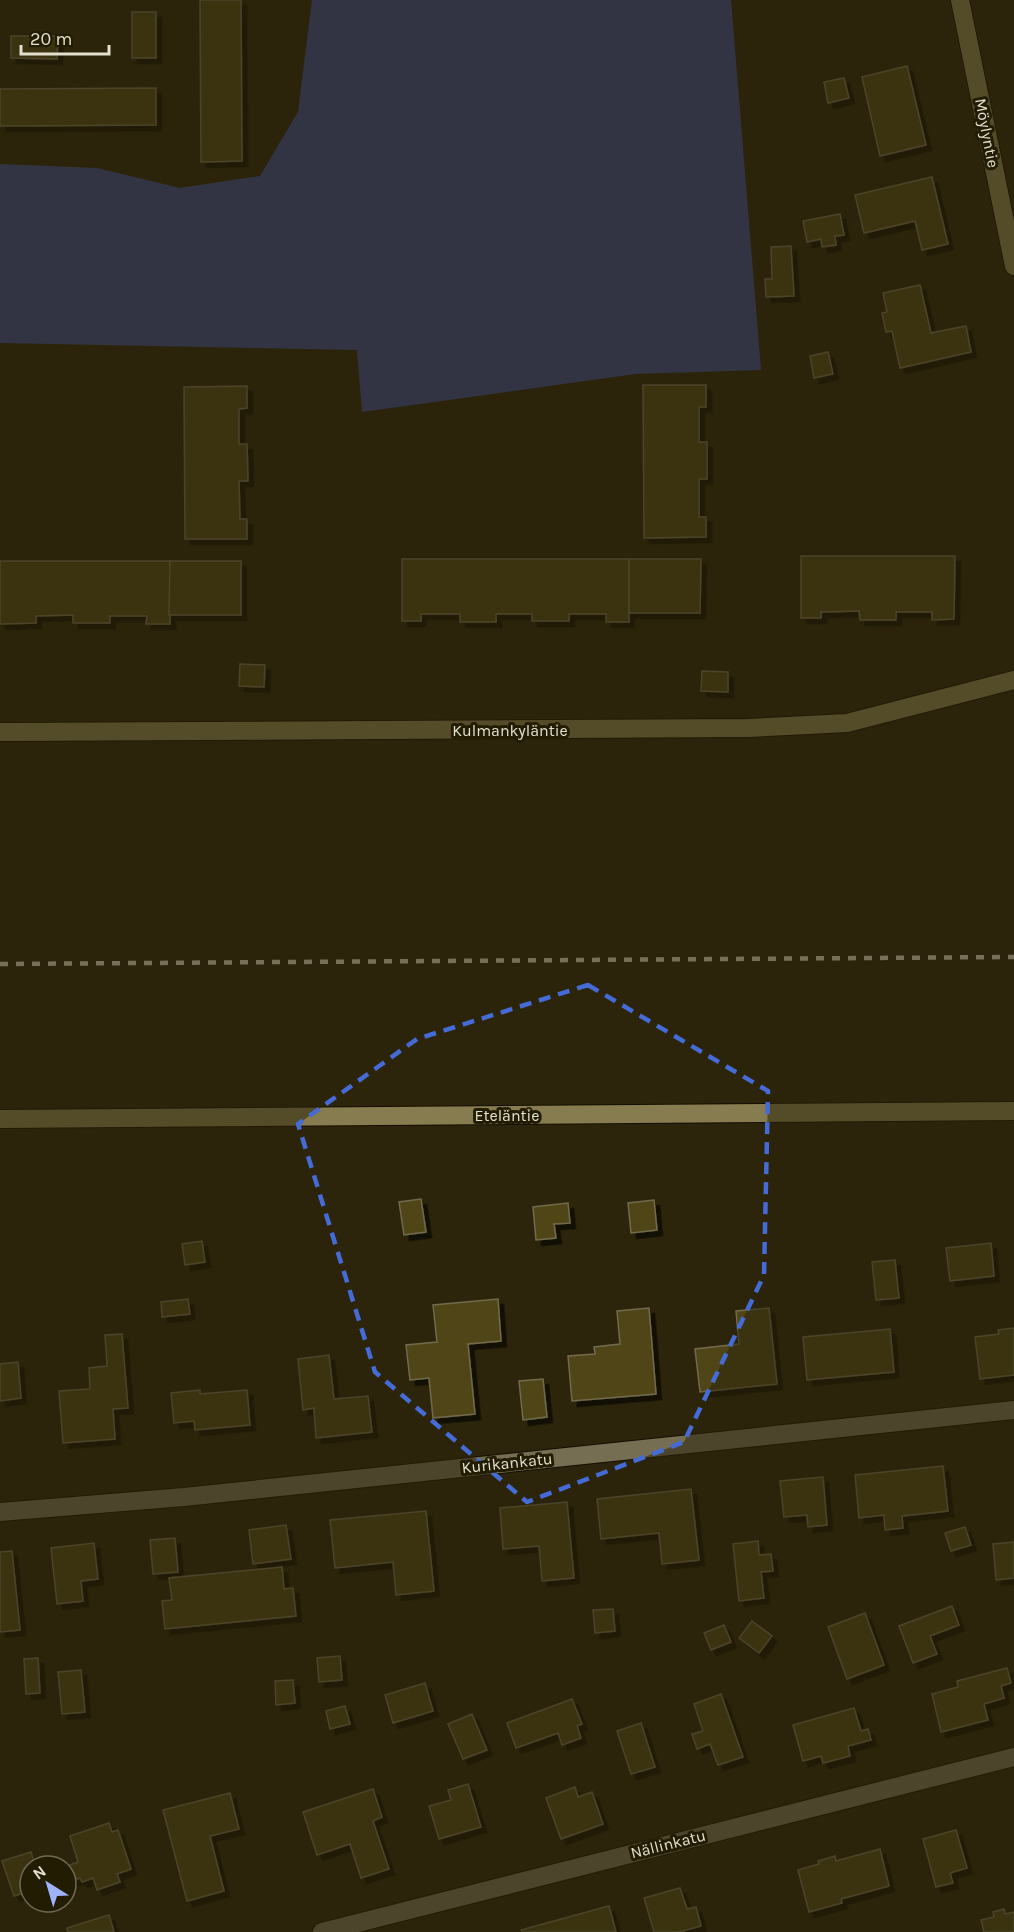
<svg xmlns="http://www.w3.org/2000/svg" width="1014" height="1932" viewBox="0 0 1014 1932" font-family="Karla,sans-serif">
<defs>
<filter id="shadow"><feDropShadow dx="5.5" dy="5.5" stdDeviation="0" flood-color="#0009"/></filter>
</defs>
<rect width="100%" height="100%" fill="#2c250b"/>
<!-- forest -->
<polygon fill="#3a488b" points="312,0 731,0 761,370 635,374 362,412 357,350 0,343 0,164 97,168 180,188 260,176 298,112"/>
<!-- building -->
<g fill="#504516" stroke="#716a4e" stroke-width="1.5" filter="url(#shadow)">
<polygon points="200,0 241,0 242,161 201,162"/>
<rect x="132" y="12" width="24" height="46"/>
<polygon points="11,36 58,36 57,59 11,58"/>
<polygon points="907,66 926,145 880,156 862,77"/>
<polygon points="844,78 849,98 828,103 824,82"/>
<polygon points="156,88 156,125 0,126 0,89"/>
<polygon points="932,177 948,244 922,250 915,221 864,233 855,195"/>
<polygon points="840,214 844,235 835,236 836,245 822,247 821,239 807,242 803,221"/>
<polygon points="791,246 794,296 766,297 765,279 772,279 771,247"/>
<polygon points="920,285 931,333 966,326 971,352 900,368 892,331 886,332 882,313 887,312 883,293"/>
<polygon points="828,352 833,374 814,378 810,356"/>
<polygon points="643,385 706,385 706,407 699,407 699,442 707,442 707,479 699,479 699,517 706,517 706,537 644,538"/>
<polygon points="247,386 247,408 239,409 239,444 247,444 248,481 239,481 240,519 247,519 247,539 185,539 184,387"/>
<polygon points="801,556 955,556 954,619 932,620 932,612 896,612 896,620 860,620 859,611 821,612 821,618 801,618"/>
<polygon points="402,559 629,559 629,622 606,622 606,614 569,614 569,621 532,621 532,614 496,614 496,622 460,622 460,614 421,614 421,621 402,621"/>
<polygon points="629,559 701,559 700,613 629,613"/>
<polygon points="0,561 170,561 170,624 146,624 147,616 110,616 110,623 73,623 73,615 36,616 36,623 0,624"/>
<polygon points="170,561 241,561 241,615 169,615"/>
<polygon points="240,664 265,665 264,687 239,686"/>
<polygon points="702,671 728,672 728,692 701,691"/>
<polygon points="421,1199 426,1232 404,1235 399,1202"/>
<polygon points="654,1200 657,1230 631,1233 628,1203"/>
<polygon points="568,1203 570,1223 554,1224 556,1238 536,1240 533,1207"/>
<polygon points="202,1241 205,1262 185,1265 182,1244"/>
<polygon points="991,1243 994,1276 950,1281 946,1248"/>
<polygon points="895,1260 899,1298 876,1300 872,1262"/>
<polygon points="188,1299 190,1314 162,1317 161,1302"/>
<polygon points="498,1299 501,1341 468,1344 475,1414 433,1418 429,1378 410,1380 406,1345 437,1342 433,1305"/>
<polygon points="649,1308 656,1394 572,1401 568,1356 595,1354 594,1347 620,1344 617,1311"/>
<polygon points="769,1308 777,1384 700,1392 695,1349 739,1344 736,1311"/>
<polygon points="1014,1328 1014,1375 980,1379 975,1337 999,1334 998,1330"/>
<polygon points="890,1329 894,1372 807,1380 803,1337"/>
<polygon points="122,1334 128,1408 113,1409 115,1439 63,1443 59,1391 90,1389 89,1368 107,1366 105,1335"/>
<polygon points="329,1355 334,1399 368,1396 372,1432 316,1438 314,1408 303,1410 298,1359"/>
<polygon points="18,1362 21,1398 0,1401 0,1364"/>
<polygon points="543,1379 547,1417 523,1420 519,1381"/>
<polygon points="200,1390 200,1394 247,1390 250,1425 195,1430 194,1421 174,1423 171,1393"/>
<polygon points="943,1466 948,1511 902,1516 903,1528 885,1530 884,1515 859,1518 855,1475"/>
<polygon points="823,1477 827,1525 808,1527 807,1515 784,1517 780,1481"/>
<polygon points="691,1489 699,1560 662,1564 659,1533 601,1539 597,1499"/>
<polygon points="567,1502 574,1578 542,1581 539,1546 503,1549 500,1508"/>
<polygon points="426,1511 434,1591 396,1595 393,1562 335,1568 330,1520"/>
<polygon points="286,1525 291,1559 253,1564 249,1530"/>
<polygon points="965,1527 971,1545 951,1551 945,1533"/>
<polygon points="175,1538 178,1572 153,1574 150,1540"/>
<polygon points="758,1541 759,1555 771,1554 773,1571 761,1572 764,1598 739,1601 733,1544"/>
<polygon points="1014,1542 1014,1578 996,1580 993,1544"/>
<polygon points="94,1543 98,1579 81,1581 83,1601 57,1604 51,1548"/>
<polygon points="12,1551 20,1630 0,1632 0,1552"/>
<polygon points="282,1567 284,1589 293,1588 296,1616 165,1629 162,1601 172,1600 169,1578"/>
<polygon points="952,1606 959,1625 930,1636 937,1654 913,1663 899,1626"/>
<polygon points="613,1609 615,1631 595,1633 593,1610"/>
<polygon points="865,1613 884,1665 847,1679 828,1627"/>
<polygon points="752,1621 772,1636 759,1653 739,1638"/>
<polygon points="724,1625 731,1642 711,1650 704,1633"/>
<polygon points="340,1656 342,1680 319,1682 317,1658"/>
<polygon points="38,1658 40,1693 26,1694 24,1659"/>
<polygon points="1007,1668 1011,1683 1001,1686 1004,1698 984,1704 988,1720 941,1732 932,1694 958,1687 957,1681"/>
<polygon points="81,1670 85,1712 62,1714 58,1672"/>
<polygon points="293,1680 295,1703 276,1705 275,1681"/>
<polygon points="425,1683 433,1711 393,1723 385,1695"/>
<polygon points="721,1694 743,1757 718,1765 710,1744 697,1749 692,1734 703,1731 694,1704"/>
<polygon points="572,1699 582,1724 577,1726 581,1738 562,1745 558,1733 516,1748 507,1723"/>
<polygon points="345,1706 350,1724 330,1729 326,1711"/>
<polygon points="854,1708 861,1731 868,1729 871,1740 848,1746 850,1756 823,1763 821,1756 803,1761 793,1725"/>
<polygon points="472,1714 487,1750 463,1759 448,1724"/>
<polygon points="641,1723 655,1767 631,1774 617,1731"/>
<polygon points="468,1784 481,1827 439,1839 429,1806 451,1800 448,1790"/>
<polygon points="575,1787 578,1797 592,1792 603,1824 561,1839 546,1798"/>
<polygon points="373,1789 382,1817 373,1821 389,1869 361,1878 350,1844 317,1855 303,1812"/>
<polygon points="230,1793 239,1829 210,1836 224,1891 187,1901 163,1810"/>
<polygon points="109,1823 112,1832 118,1830 131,1869 117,1874 120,1882 97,1890 93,1878 82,1882 80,1878 72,1881 67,1866 78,1862 70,1836"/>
<polygon points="956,1830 967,1868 950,1873 953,1883 936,1887 923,1839"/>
<polygon points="880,1849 889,1886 841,1899 842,1903 809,1912 798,1870 819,1864 818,1861 835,1856 836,1861"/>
<polygon points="31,1852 35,1866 30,1866 30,1891 14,1896 2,1861"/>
<polygon points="680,1888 687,1909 696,1907 701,1926 679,1932 654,1932 644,1898"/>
<polygon points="609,1906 616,1932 522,1932 521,1930"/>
<polygon points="1004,1909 1005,1914 1014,1912 1014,1932 984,1932 981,1920 994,1917 993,1912"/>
<polygon points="109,1915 114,1932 68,1932 67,1928"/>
</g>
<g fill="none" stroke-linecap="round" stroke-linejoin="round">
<defs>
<g id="street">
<polyline points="0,1512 184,1497 1014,1410"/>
<polyline points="322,1932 1014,1757"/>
</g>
<g id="secondary">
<polyline points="960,0 1014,266"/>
<polyline points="0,732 748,728 847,723 1014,680"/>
<polyline points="0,1119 1014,1111"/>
</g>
</defs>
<!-- street casing -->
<use href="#street" stroke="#140e00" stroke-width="20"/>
<!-- secondary casing -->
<use href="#secondary" stroke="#140e00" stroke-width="20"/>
<!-- street -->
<use href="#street" stroke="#756e52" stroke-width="18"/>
<!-- secondary -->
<use href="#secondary" stroke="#867c4f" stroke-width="18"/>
<!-- rail -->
<polyline stroke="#d1cdbc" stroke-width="4.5" stroke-dasharray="8 8" stroke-linecap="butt" points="0,964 1014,957"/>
</g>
<!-- marked area -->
<path d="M0 0H1014V1932H0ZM588 985 768 1091 764 1275 684 1442 527 1502 375 1372 298 1124 417 1039Z" fill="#2c250b" fill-opacity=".55" fill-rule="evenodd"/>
<path fill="none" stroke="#456bd6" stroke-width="4.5" stroke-dasharray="12 8" stroke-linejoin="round" d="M588 985 768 1091 764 1275 684 1442 527 1502 375 1372 298 1124 417 1039Z"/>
<g text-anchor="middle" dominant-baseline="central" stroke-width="6" stroke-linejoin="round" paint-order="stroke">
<!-- street labels -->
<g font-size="16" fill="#e3e0d0" stroke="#221c02">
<text transform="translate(987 133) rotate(79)">Möylyntie</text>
<text x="510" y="730">Kulmankyläntie</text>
<text x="507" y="1115">Eteläntie</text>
<text transform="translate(507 1463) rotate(-6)">Kurikankatu</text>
<text transform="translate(668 1844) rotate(-14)">Nällinkatu</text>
</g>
</g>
<!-- north arrow -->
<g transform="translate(48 1884) rotate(323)"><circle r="28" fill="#221c02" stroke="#6f6a54" stroke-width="1.5"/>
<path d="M0-4.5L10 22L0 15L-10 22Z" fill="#9fb3fd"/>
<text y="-9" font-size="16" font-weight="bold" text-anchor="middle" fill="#e3e0d0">N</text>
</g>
<!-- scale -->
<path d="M21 45v9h88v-9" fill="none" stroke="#e3e0d0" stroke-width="3"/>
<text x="30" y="45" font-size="18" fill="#e3e0d0" stroke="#221c02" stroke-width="4.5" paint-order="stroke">20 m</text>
</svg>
